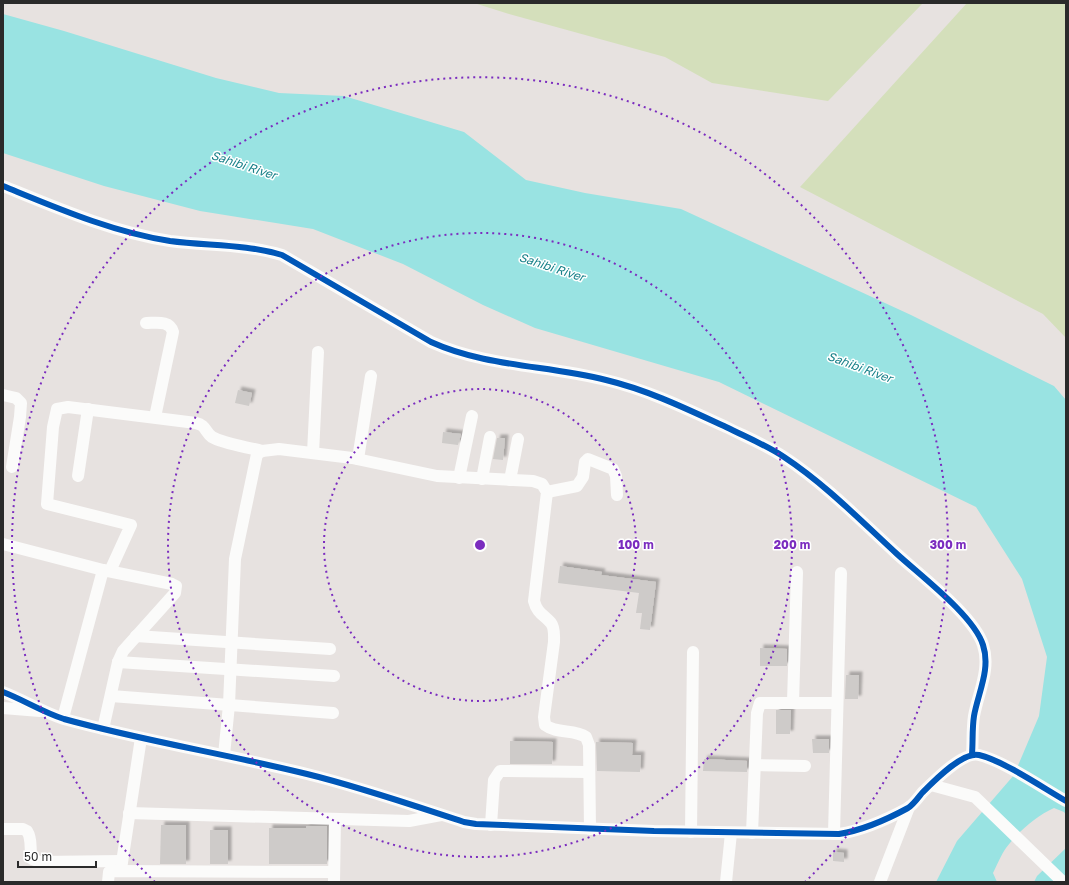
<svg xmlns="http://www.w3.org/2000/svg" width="1069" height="885" viewBox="0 0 1069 885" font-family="'Golos Text',sans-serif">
<defs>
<filter id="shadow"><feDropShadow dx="3.5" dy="-3.5" stdDeviation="1" flood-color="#0004"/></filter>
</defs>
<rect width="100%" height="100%" fill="#e7e2e0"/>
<!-- green -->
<g fill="#d4dfbb">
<polygon points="474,3 923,3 828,101 712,83 665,57 509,14"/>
<polygon points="967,3 1066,4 1066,338 1043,314 800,187"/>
</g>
<!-- water -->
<g fill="#99e3e2">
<path d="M3 14 64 31 216 78 279 93 344 96 464 132 526 180 585 193 681 209 911 315 1054 386 1066 400V815L1064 812 1054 808C1036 816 1018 832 1006 848 1001 855 997 865 993 873L997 882H936L957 841 1014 775 1039 716 1047 657 1022 579 976 507 719 382 535 328 483 305 403 264 313 229 200 211 104 186 3 153Z"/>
<polygon points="1066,848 1066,882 1034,882 1037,876"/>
</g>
<!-- building -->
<g fill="#cecbc9" filter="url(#shadow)">
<polygon points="238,390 252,393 249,406 235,403"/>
<polygon points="443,432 461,434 458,445 442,443"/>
<polygon points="497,438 505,438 503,460 493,459"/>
<polygon points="560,566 602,572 601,575 656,582 650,630 640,629 642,613 636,613 639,593 558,583"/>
<polygon points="760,648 787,649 787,666 760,666"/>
<polygon points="846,675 859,675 858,699 845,699"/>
<polygon points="776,710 791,710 790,734 776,734"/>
<polygon points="812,739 829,739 829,753 813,753"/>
<polygon points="510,741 553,742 552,764 510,764"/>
<polygon points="596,742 633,743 632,755 641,755 640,772 597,771"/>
<polygon points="704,759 747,761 747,772 703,771"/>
<polygon points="161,825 186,825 186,864 160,864"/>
<polygon points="306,826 327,826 327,864 269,864 269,828 306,828"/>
<rect x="210" y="830" width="18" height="34"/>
<polygon points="833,852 844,853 844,862 833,861"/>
</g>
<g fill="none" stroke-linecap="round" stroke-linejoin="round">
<!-- minor -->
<g stroke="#fbfbfa" stroke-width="12">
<path d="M3 186C57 208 112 232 170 241 208 246 246 244 282 255L431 342C486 367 547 365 606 380 648 390 687 409 726 427 746 437 766 445 784 457 825 484 861 521 897 554 921 576 974 616 983 645 991 669 978 693 974 716 972 729 973 742 972 754"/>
<path d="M146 323C156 323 170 320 173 332L155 417"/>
<polyline points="3,395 16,398 21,403 20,417 12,467"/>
<polyline points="313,453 318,352"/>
<polyline points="358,459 371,376"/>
<polyline points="78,476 88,409"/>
<polyline points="459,478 472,416"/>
<polyline points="482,479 490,437"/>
<polyline points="510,480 518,439"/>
<polyline points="547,492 577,486 583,477 585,462 588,459 613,469 616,476 617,495"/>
<polyline points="3,544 103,570"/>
<path d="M110 571 131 525 47 504 53 427 57 409 68 407 196 423C206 425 205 432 212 437 224 444 248 447 262 451"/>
<polyline points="136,636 330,649"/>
<polyline points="118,662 334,676"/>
<path d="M3 692C24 700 42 712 64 719 144 741 226 754 307 774 360 787 412 805 464 822L476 824 654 831 839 834C864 830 886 820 908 808 913 805 918 798 922 793 934 781 963 751 979 755 1004 761 1043 788 1066 801"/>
<polyline points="111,696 333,713"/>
<polyline points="793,702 797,572"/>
<polyline points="3,708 40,711"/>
<polyline points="63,718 103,570 172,584 176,586 175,593 123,651 118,662 103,729"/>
<path d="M224 755 229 705 235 559 257 454 262 451 279 449 352 458 437 476 533 481 542 484 547 492 534 601C537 613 544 615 551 623 555 628 554 636 554 642L544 717 545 725C557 734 574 729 586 737L589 745 590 829"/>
<polyline points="755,765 805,766"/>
<polyline points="931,785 975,797 1063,882"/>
<polyline points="129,813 409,821 441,815"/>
<polyline points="491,825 494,780 500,771 588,772"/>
<path d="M3 829H23L27 831C33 840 29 850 32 859L40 862 122 861"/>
<polyline points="691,832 693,652"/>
<polyline points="752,833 757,713 760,703 837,703"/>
<polyline points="834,834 841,573"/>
<polyline points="121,869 141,738"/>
<polyline points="108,882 109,872 113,871 334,872"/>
<polyline points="334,882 335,819"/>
<polyline points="726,882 731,833"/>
<polyline points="880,882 909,807"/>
</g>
<defs>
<g id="cycleway">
<path d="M3 186C57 208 112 232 170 241 208 246 246 244 282 255L431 342C486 367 547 365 606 380 648 390 687 409 726 427 746 437 766 445 784 457 825 484 861 521 897 554 921 576 974 616 983 645 991 669 978 693 974 716 972 729 973 742 972 754"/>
<path d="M3 692C24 700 42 712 64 719 144 741 226 754 307 774 360 787 412 805 464 822L476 824 654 831 839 834C864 830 886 820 908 808 913 805 918 798 922 793 934 781 963 751 979 755 1004 761 1043 788 1066 801"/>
</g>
</defs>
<!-- cycleway casing -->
<use href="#cycleway" stroke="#fff" stroke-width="8"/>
<!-- cycleway -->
<use href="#cycleway" stroke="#0057b8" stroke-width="6"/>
</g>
<!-- distance rings -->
<g fill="none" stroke="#7b2cbf" stroke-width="2" stroke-dasharray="2 4">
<circle cx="480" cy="545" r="156"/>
<circle cx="480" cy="545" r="312"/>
<path d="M155 882A468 468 0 1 1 805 882"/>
</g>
<g text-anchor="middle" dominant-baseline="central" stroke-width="3" stroke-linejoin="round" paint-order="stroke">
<!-- water labels -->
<g font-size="12" font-style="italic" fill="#188189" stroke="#fff">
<text transform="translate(244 165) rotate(18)">Sahibi River</text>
<text transform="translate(552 267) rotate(18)">Sahibi River</text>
<text transform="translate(860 367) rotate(20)">Sahibi River</text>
</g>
</g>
<circle cx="480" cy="545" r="6" fill="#7b2cbf" stroke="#fff" stroke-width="2"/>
<g font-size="12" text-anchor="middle" font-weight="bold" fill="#7b2cbf" stroke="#fff" stroke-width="3" stroke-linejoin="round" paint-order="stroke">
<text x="636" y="549">100 m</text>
<text x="792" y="549">200 m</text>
<text x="948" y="549">300 m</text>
</g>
<!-- border -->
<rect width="1069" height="885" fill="none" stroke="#2a2a2a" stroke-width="8"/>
<!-- scale -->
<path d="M18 861v6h78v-6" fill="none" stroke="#2a2a2a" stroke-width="2"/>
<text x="24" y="861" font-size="12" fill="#2a2a2a" stroke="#ffffff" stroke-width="3" paint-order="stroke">50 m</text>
</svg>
